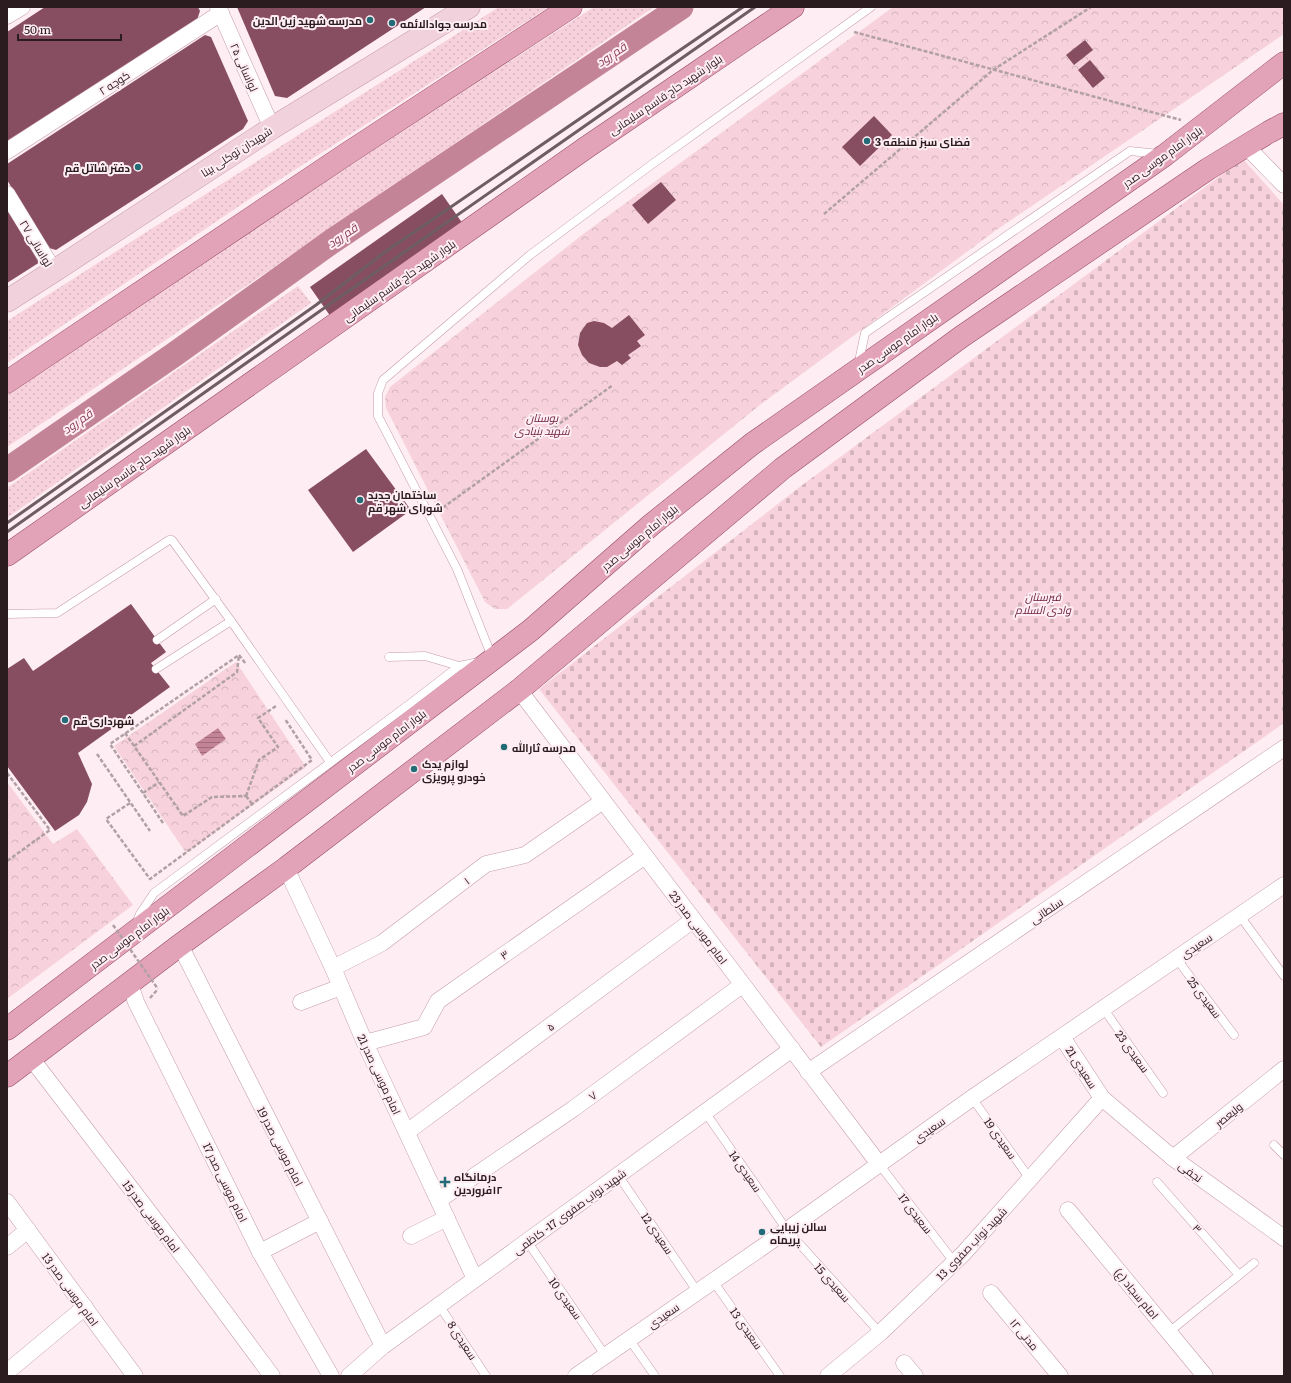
<svg xmlns="http://www.w3.org/2000/svg" width="1291" height="1383" viewBox="0 0 1291 1383" font-family="Literata,Cairo,serif">
<defs>
<pattern id="grass-dots" width="8" height="8" patternUnits="userSpaceOnUse"><rect width="8" height="8" fill="#f7d2dc"/><path d="M2 2h.1M6 6h.1" fill="none" stroke="#d4b4bc" stroke-width="1.8" stroke-linecap="round"/></pattern>
<pattern id="cemetery-stones" width="16" height="16" patternUnits="userSpaceOnUse"><rect width="16" height="16" fill="#f7d2dc"/><path d="M2 7V4a2 2 0 0 1 4 0v3zM10 15v-3a2 2 0 0 1 4 0v3z" fill="#d4b4bc"/></pattern>
<pattern id="park-crowns" width="20" height="18" patternUnits="userSpaceOnUse"><rect width="20" height="18" fill="#f7d2dc"/><path d="M2 6a3 3 0 1 1 6 0M12 15a3 3 0 1 1 6 0" fill="none" stroke="#d4b4bc"/></pattern>
<pattern id="water-rules" width="6" height="5" patternUnits="userSpaceOnUse"><rect width="6" height="5" fill="#c38498"/><path d="M0 2.5h6" fill="none" stroke="#9f6b7c"/></pattern>
</defs>
<rect width="100%" height="100%" fill="#feedf2"/>
<!-- grass -->
<g fill="url(#grass-dots)">
<polygon points="499,7 549,7 254,196 7,363 7,321"/>
<polygon points="594,7 654,7 274,267 7,447 7,394 281,210"/>
<polygon points="298,286 311,303 7,518 7,488"/>
</g>
<!-- cemetery -->
<polygon fill="url(#cemetery-stones)" points="1243,159 1284,205 1284,723 821,1047 539,689 801,486"/>
<!-- park -->
<g fill="url(#park-crowns)">
<polygon points="893,7 1284,7 1284,34 995,231 760,405 507,609 495,609 485,602 386,408 385,397 390,387 582,235"/>
<polygon points="236,662 306,767 186,853 114,746"/>
<polygon points="7,782 53,844 77,829 133,905 7,999"/>
</g>
<!-- water -->
<polygon fill="url(#water-rules)" points="218,728 226,739 202,756 195,744"/>
<g fill="none" stroke-linecap="round" stroke-linejoin="round">
<!-- river -->
<polyline stroke="#c38498" stroke-width="25" points="7,470 175,354 331,242 681,7"/>
</g>
<!-- building -->
<g fill="#874d60">
<polygon points="45,7 198,7 200,11 197,20 7,141 7,32"/>
<polygon points="237,7 426,7 287,98 275,96"/>
<polygon points="205,35 211,37 248,121 243,129 56,250 49,248 7,180 7,164"/>
<polygon points="1085,40 1093,50 1074,65 1066,55"/>
<polygon points="1090,60 1105,78 1093,88 1078,70"/>
<polygon points="874,116 892,135 860,166 842,147"/>
<polygon points="661,182 676,200 648,224 632,205"/>
<polygon points="442,194 465,227 333,320 310,287"/>
<polygon points="7,210 40,262 7,283"/>
<polygon points="629,315 645,335 637,341 641,346 628,355 631,358 622,365 617,361 607,367 600,367 589,363 582,355 578,345 580,333 587,323 594,321 604,323 612,328"/>
<polygon points="366,449 411,510 353,552 308,490"/>
<polygon points="131,604 166,652 151,663 170,687 78,753 92,784 87,802 79,815 55,831 7,766 7,669 24,658 33,671"/>
</g>
<g fill="none" stroke-linecap="round" stroke-linejoin="round">
<defs>
<g id="service">
<polyline points="858,366 865,333 1130,151 1159,154"/>
<polyline points="7,614 57,613 169,540 172,540 231,621 330,762"/>
<polyline points="157,640 216,599"/>
<polyline points="389,657 425,656 459,666"/>
<polyline points="492,657 457,569 378,416 378,393 383,380 530,255 651,165 871,7"/>
<polyline points="156,669 231,621"/>
<polyline points="1240,916 1284,976"/>
<polyline points="136,924 140,914 154,893 411,703 459,666 479,662"/>
<polyline points="1176,958 1234,1035"/>
<polyline points="1103,1008 1163,1093"/>
<polyline points="972,1098 1030,1179"/>
<polyline points="705,1112 787,1230 880,1333"/>
<polyline points="1274,1145 1284,1155"/>
<polyline points="879,1164 954,1262"/>
<polyline points="618,1175 697,1291"/>
<polyline points="1157,1182 1239,1275"/>
<polyline points="527,1241 605,1355"/>
<polyline points="713,1281 780,1376"/>
<polyline points="439,1305 486,1376"/>
<polyline points="1169,1332 1254,1263"/>
<polyline points="629,1339 655,1376"/>
</g>
<g id="minor">
<polyline points="218,7 272,128"/>
<polyline points="7,16 22,7"/>
<polyline points="1246,146 1284,185"/>
<polyline points="7,151 221,13"/>
<polyline points="7,194 54,271"/>
<polyline points="519,690 879,1164"/>
<polyline points="286,868 333,968 365,1043 475,1279"/>
<polyline points="180,945 383,1346"/>
<polyline points="333,968 382,943 486,864 525,855 603,801"/>
<polyline points="130,984 136,1002 260,1252 331,1376"/>
<polyline points="301,1002 341,987"/>
<polyline points="1062,1037 1102,1098 1173,1158 1284,1238"/>
<polyline points="365,1043 424,1027 438,1001 645,856"/>
<polyline points="31,1058 195,1272 272,1376"/>
<polyline points="808,1072 1284,748"/>
<polyline points="407,1132 693,920"/>
<polyline points="1173,1158 1284,1069"/>
<polyline points="439,1200 573,1109 742,985"/>
<polyline points="7,1202 135,1376"/>
<polyline points="1068,1210 1205,1376"/>
<polyline points="411,1236 447,1218"/>
<polyline points="7,1247 28,1230"/>
<polyline points="260,1252 320,1221"/>
<polyline points="991,1293 1060,1376"/>
<polyline points="904,1363 915,1376"/>
<polyline points="7,1372 85,1307"/>
<polyline points="349,1376 383,1346 792,1049"/>
<polyline points="576,1376 787,1230 972,1098 1284,885"/>
<polyline points="828,1376 880,1333 963,1254 1102,1098"/>
</g>
<polyline id="secondary" points="7,301 54,271 272,128 469,7"/>
<g id="primary">
<polyline points="7,382 345,155 571,7"/>
<polyline points="7,555 587,147 793,7"/>
<polyline points="7,1029 531,630 651,525 752,444 1165,155 1284,63"/>
<polyline points="7,1076 180,945 286,868 519,690 783,468 961,337 1208,169 1269,132 1284,124"/>
</g>
</defs>
<!-- service casing -->
<use href="#service" stroke="#c59da8" stroke-width="9"/>
<!-- minor casing -->
<use href="#minor" stroke="#c59da8" stroke-width="17"/>
<!-- secondary casing -->
<use href="#secondary" stroke="#c59da8" stroke-width="23"/>
<!-- primary casing -->
<use href="#primary" stroke="#964c66" stroke-width="23"/>
<!-- path -->
<g stroke="#b1a0a5" stroke-width="2.5" stroke-dasharray="4 2" stroke-linecap="butt">
<polyline points="854,32 1181,120"/>
<polyline points="824,214 993,70 1091,7"/>
<polyline points="438,511 613,385"/>
<polyline points="239,655 246,664"/>
<polyline points="125,733 183,816 212,797 246,796"/>
<polyline points="134,746 237,672 239,655"/>
<polyline points="97,754 150,831"/>
<polyline points="7,773 50,830 7,861"/>
<polyline points="143,793 159,782"/>
<polyline points="246,796 259,760 278,747 258,718 276,706"/>
<polyline points="246,796 253,805"/>
<polyline points="130,803 106,819 150,879 312,760 285,719"/>
<polyline points="163,823 110,744 239,655"/>
<polyline points="150,998 158,989"/>
</g>
<!-- service -->
<use href="#service" stroke="#fff" stroke-width="8"/>
<!-- minor -->
<use href="#minor" stroke="#fff" stroke-width="16"/>
<!-- secondary -->
<use href="#secondary" stroke="#f1d1dc" stroke-width="22"/>
<!-- primary -->
<use href="#primary" stroke="#e2a3b9" stroke-width="22"/>
<!-- rail -->
<g stroke="#6e5e63" stroke-width="3">
<polyline points="7,523 316,305 385,252 743,7"/>
<polyline points="7,532 320,311 755,7"/>
</g>
<!-- path-bridge -->
<polyline stroke="#b1a0a5" stroke-width="2.5" stroke-dasharray="4 2" stroke-linecap="butt" points="113,925 158,989"/>
</g>
<!-- markers -->
<g fill="#236c77" stroke="#feedf2" stroke-width="1.5">
<circle cx="370" cy="20" r="4"/>
<circle cx="392" cy="23" r="4"/>
<circle cx="867" cy="141" r="4"/>
<circle cx="138" cy="167" r="4"/>
<circle cx="360" cy="500" r="4"/>
<circle cx="65" cy="720" r="4"/>
<circle cx="504" cy="747" r="4"/>
<circle cx="414" cy="769" r="4"/>
<path d="M443 1176h4v4h4v4h-4v4h-4v-4h-4v-4h4z"/>
<circle cx="762" cy="1232" r="4"/>
</g>
<g text-anchor="middle" dominant-baseline="central" stroke-width="4" stroke-linejoin="round" paint-order="stroke">
<!-- poi labels -->
<g font-size="11" font-weight="bold" fill="#2b1c20" stroke="#feedf2" text-anchor="start">
<text x="362" y="20" text-anchor="end">مدرسه شهید زین الدین</text>
<text x="400" y="23">مدرسه جوادالائمه</text>
<text x="875" y="141">فضای سبز منطقه 3</text>
<text x="130" y="167" text-anchor="end">دفتر شاتل قم</text>
<text x="368" y="494">ساختمان جدید<tspan x="368" dy="13">شورای شهر قم</tspan></text>
<text x="73" y="720">شهرداری قم</text>
<text x="512" y="747">مدرسه ثارالله</text>
<text x="422" y="763">لوازم یدک<tspan x="422" dy="13">خودرو پرویزی</tspan></text>
<text x="454" y="1176">درمانگاه<tspan x="454" dy="13">١٢فروردین</tspan></text>
<text x="770" y="1226">سالن زیبایی<tspan x="770" dy="13">پریماه</tspan></text>
</g>
<!-- street labels -->
<g font-size="11" fill="#2b1c20" stroke="#feedf2">
<text transform="translate(245 67) rotate(66)">لواسانی ۲۵</text>
<text transform="translate(114 82) rotate(-33)">کوچه ۲</text>
<text transform="translate(665 94) rotate(-34)">بلوار شهید حاج قاسم سلیمانی</text>
<text transform="translate(236 151) rotate(-33)">شهیدان توکلی بینا</text>
<text transform="translate(1162 156) rotate(-36)">بلوار امام موسی صدر</text>
<text transform="translate(37 243) rotate(59)">لواسانی ۲۷</text>
<text transform="translate(399 280) rotate(-35)">بلوار شهید حاج قاسم سلیمانی</text>
<text transform="translate(897 342) rotate(-35)">بلوار امام موسی صدر</text>
<text transform="translate(134 466) rotate(-35)">بلوار شهید حاج قاسم سلیمانی</text>
<text transform="translate(639 537) rotate(-40)">بلوار امام موسی صدر</text>
<text transform="translate(386 740) rotate(-37)">بلوار امام موسی صدر</text>
<text transform="translate(466 880) rotate(-37)">۱</text>
<text transform="translate(1046 910) rotate(-34)">سلطانی</text>
<text transform="translate(699 927) rotate(53)">امام موسی صدر 23</text>
<text transform="translate(129 937) rotate(-37)">بلوار امام موسی صدر</text>
<text transform="translate(1196 945) rotate(-34)">سعیدی</text>
<text transform="translate(504 954) rotate(-35)">۳</text>
<text transform="translate(1205 997) rotate(53)">سعیدی 25</text>
<text transform="translate(550 1026) rotate(-37)">۵</text>
<text transform="translate(1133 1051) rotate(54)">سعیدی 23</text>
<text transform="translate(1082 1067) rotate(57)">سعیدی 21</text>
<text transform="translate(380 1074) rotate(65)">امام موسی صدر 21</text>
<text transform="translate(592 1095) rotate(-36)">۷</text>
<text transform="translate(1228 1114) rotate(-39)">ولیعصر</text>
<text transform="translate(929 1129) rotate(-35)">سعیدی</text>
<text transform="translate(1001 1138) rotate(55)">سعیدی 19</text>
<text transform="translate(281 1146) rotate(63)">امام موسی صدر 19</text>
<text transform="translate(746 1171) rotate(55)">سعیدی 14</text>
<text transform="translate(1191 1171) rotate(36)">نجفی</text>
<text transform="translate(226 1182) rotate(64)">امام موسی صدر 17</text>
<text transform="translate(569 1211) rotate(-36)">شهید نواب صفوی 17- کاظمی</text>
<text transform="translate(916 1213) rotate(52)">سعیدی 17</text>
<text transform="translate(152 1216) rotate(53)">امام موسی صدر 15</text>
<text transform="translate(1198 1228) rotate(48)">۳</text>
<text transform="translate(658 1233) rotate(56)">سعیدی 12</text>
<text transform="translate(971 1243) rotate(-46)">شهید نواب صفوی 13</text>
<text transform="translate(833 1282) rotate(48)">سعیدی 15</text>
<text transform="translate(71 1289) rotate(54)">امام موسی صدر 13</text>
<text transform="translate(1137 1293) rotate(50)">امام سجاد (ع)</text>
<text transform="translate(566 1298) rotate(55)">سعیدی 10</text>
<text transform="translate(663 1315) rotate(-35)">سعیدی</text>
<text transform="translate(747 1328) rotate(55)">سعیدی 13</text>
<text transform="translate(1025 1334) rotate(50)">مدنی ۱۲</text>
<text transform="translate(463 1340) rotate(57)">سعیدی 8</text>
</g>
<!-- park labels -->
<g font-size="11" font-style="italic" fill="#6f2241" stroke="#feedf2">
<text x="542" y="417">بوستان<tspan x="542" dy="13">شهید بنیادی</tspan></text>
<text x="1043" y="596">قبرستان<tspan x="1043" dy="13">وادی السلام</tspan></text>
</g>
<!-- water labels -->
<g font-size="12" font-style="italic" fill="#873956" stroke="#feedf2">
<text transform="translate(611 54) rotate(-34)">قم رود</text>
<text transform="translate(342 235) rotate(-34)">قم رود</text>
<text transform="translate(77 421) rotate(-35)">قم رود</text>
</g>
</g>
<!-- border -->
<rect width="1291" height="1383" fill="none" stroke="#2b1c20" stroke-width="16"/>
<!-- scale -->
<path d="M18 34v6h103v-6" fill="none" stroke="#2b1c20" stroke-width="2"/>
<text x="24" y="34" font-size="12" fill="#2b1c20" stroke="#feedf2" stroke-width="3" paint-order="stroke">50 m</text>
</svg>
